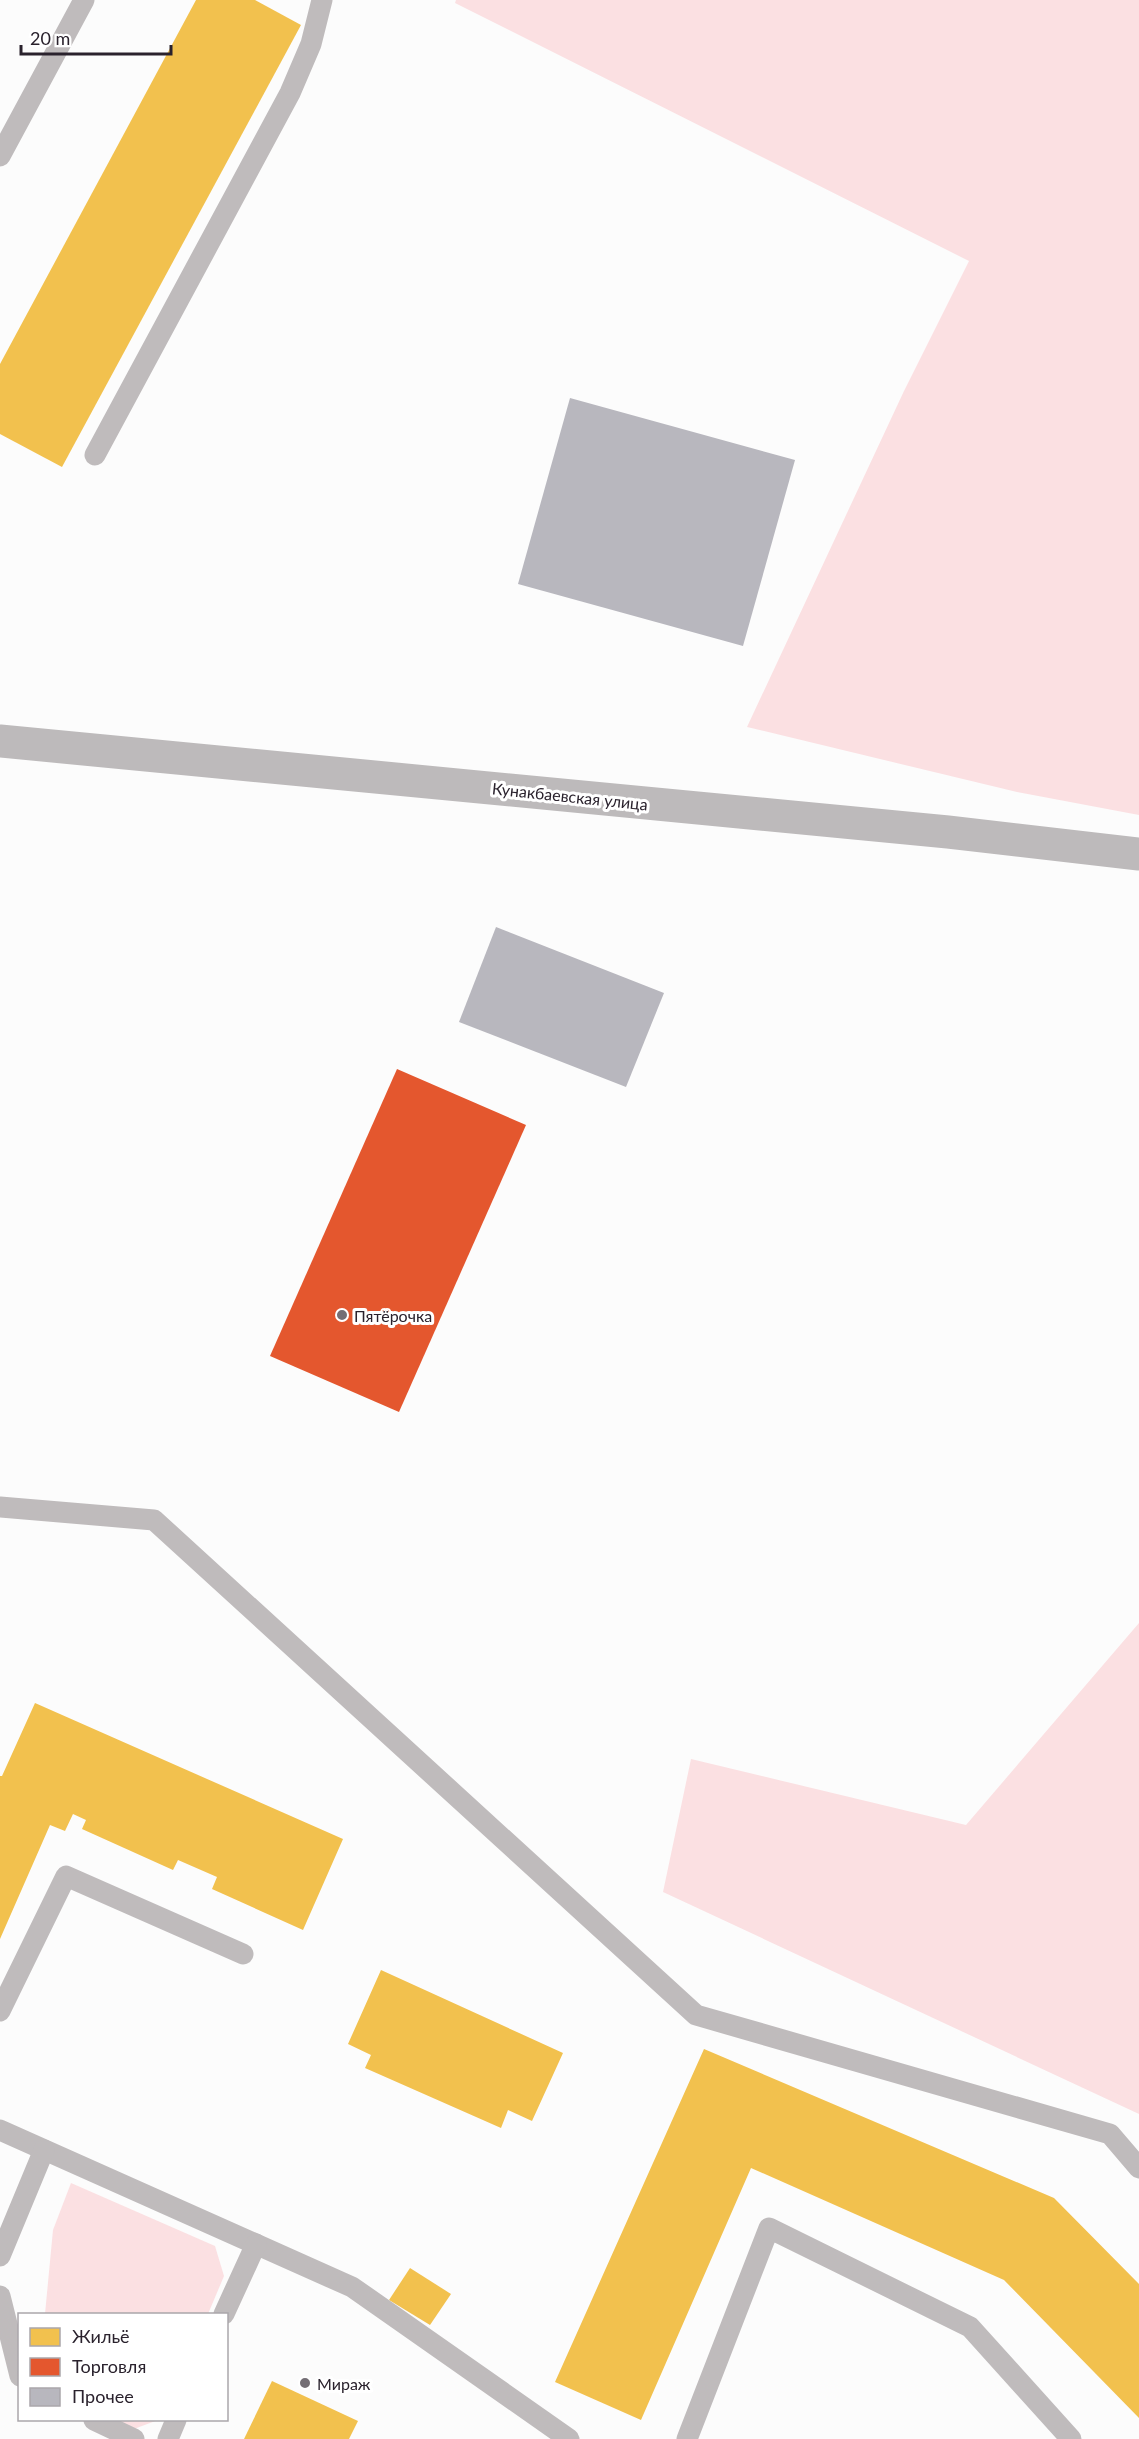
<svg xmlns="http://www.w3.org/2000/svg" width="1139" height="2439" viewBox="0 0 1139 2439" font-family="Lato,sans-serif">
<rect width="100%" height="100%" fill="#fcfcfc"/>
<!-- green -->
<g fill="#fbe0e2">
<polygon points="456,0 1139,0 1139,815 1017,792 747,727 904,391 969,261 455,3"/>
<polygon points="1139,1623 1139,2114 663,1892 691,1759 966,1825"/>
<polygon points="71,2183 215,2246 224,2276 208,2314 45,2314 53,2230"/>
<polygon points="115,2420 158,2420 134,2429"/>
</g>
<!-- homes -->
<g fill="#f2c14e">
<polygon points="196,0 255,0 301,25 62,467 0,434 0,364"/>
<polygon points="35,1703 343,1839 303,1930 212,1889 217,1877 178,1860 173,1870 82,1829 86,1820 73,1814 65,1831 50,1825 0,1939 0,1776 2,1776"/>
<polygon points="381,1970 563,2053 532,2121 508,2110 501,2128 365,2068 371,2055 348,2044"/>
<polygon points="704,2049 1054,2198 1139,2284 1139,2418 1004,2280 751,2168 641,2420 555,2382"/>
<polygon points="410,2268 451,2294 430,2325 389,2300"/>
<polygon points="272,2381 358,2421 349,2439 244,2439"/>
</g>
<!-- shops -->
<polygon fill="#e4572e" points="397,1069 526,1125 399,1412 270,1356"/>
<!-- building -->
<g fill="#b8b7be">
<polygon points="570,398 795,460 743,646 518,584"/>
<polygon points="496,927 664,993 626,1087 459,1022"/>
</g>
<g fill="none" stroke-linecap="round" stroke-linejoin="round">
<!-- lane -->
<g stroke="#bfbbbc" stroke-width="21">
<polyline points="0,156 84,0"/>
<polyline points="95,455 290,93 311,44 322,0"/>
<polyline points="0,1507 154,1520 696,2015 1110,2134 1139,2168"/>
<polyline points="0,2011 66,1876 243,1954"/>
<polyline points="0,2130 352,2287 569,2439"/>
<polyline points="0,2256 44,2150"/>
<polyline points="0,2296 20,2376"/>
<polyline points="224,2314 256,2244"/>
<polyline points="94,2420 134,2439"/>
<polyline points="168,2439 176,2420"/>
<polyline points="687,2439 769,2228 970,2327 1071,2439"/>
</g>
<!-- secondary -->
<polyline stroke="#bdbabb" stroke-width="33" points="0,741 948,832 1139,854"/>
</g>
<!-- markers -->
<g fill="#746e75" stroke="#fff" stroke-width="2">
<circle cx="342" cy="1315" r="6"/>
<circle cx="305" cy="2383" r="6"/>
</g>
<g text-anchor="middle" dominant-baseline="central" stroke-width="6" stroke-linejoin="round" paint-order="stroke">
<!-- street labels -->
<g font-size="16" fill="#2a222d" stroke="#fff">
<text transform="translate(570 796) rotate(6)">Кунакбаевская улица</text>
</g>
<!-- poi labels -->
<g font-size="16" fill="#2a222d" stroke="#fff" text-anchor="start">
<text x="354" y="1315">Пятёрочка</text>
<text x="317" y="2383">Мираж</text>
</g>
</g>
<!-- legend -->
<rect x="18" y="2313" width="210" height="108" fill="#ffffff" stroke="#aaa7ab" stroke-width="1.5"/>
<rect x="30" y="2328" width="30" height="18" fill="#f2c14e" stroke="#aaa7ab" stroke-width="1.5"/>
<text x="72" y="2343" font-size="18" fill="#2a222d">Жильё</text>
<rect x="30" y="2358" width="30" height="18" fill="#e4572e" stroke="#aaa7ab" stroke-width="1.5"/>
<text x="72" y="2373" font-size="18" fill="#2a222d">Торговля</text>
<rect x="30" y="2388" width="30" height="18" fill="#b8b7be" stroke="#aaa7ab" stroke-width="1.5"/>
<text x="72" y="2403" font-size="18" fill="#2a222d">Прочее</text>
<!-- scale -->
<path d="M21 45v9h150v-9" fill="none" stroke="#2a222d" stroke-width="3"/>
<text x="30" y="45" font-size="18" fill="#2a222d" stroke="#ffffff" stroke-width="4.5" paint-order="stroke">20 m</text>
</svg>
